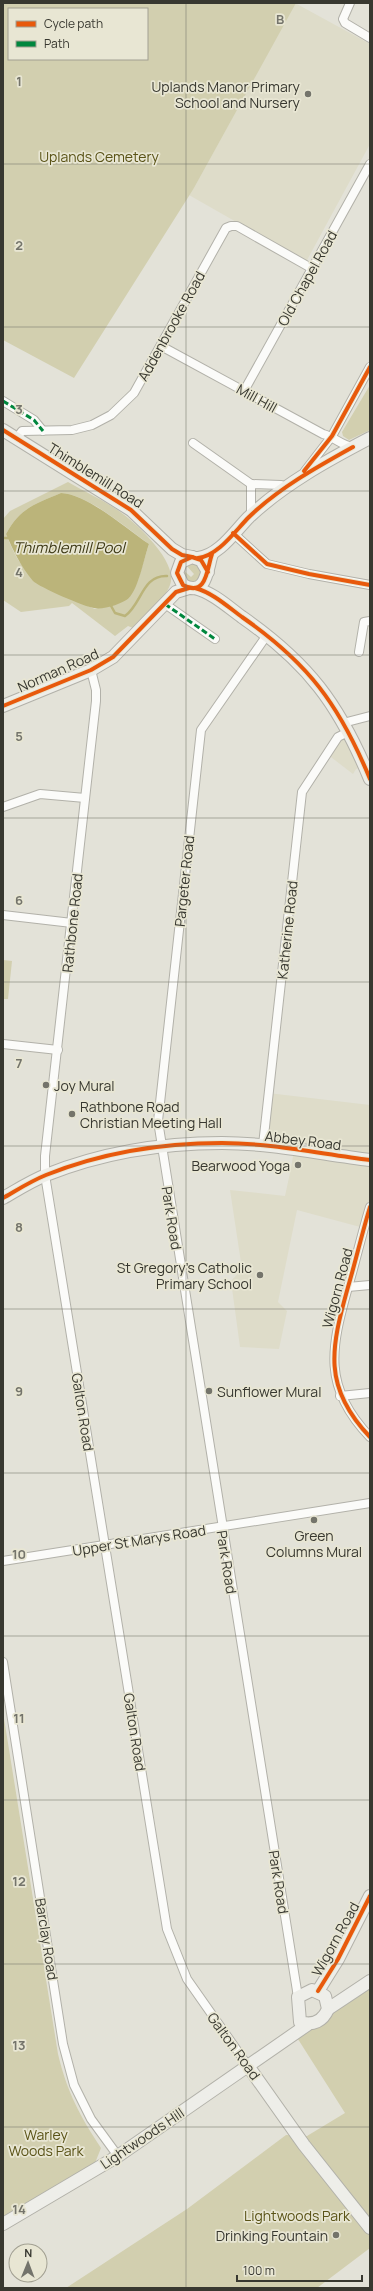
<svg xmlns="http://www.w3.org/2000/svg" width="373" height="2291" viewBox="0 0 373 2291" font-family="Manrope,sans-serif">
<rect width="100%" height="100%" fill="#e3e2d8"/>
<!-- built -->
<g fill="#dedcc9">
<polygon points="295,3 370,44 370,144 306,262 189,195 194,188"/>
<polygon points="348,732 365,766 356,769 353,774 327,754"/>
<polygon points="268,1093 370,1105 370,1207 364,1228 297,1210 278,1302 287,1311 279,1349 240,1347 231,1281 242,1269 230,1190 285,1196 291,1168 294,1150 263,1145"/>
</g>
<!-- green -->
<g fill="#d2cfaf" fill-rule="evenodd">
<path d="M3 3H296L194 188 74 378 3 340ZM9 9H147V59H9Z"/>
<polygon points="370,385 370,430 349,440 343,436 342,432"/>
<path d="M68 482C85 492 103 500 119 511 135 522 179 562 170 585 164 601 144 615 133 628L128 626 115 636 72 603 69 606 21 612 3 600V519L10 511ZM61 493C88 494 126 528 149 544L138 580 129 598 95 609C77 602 38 583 25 569 16 559 11 546 6 534 20 508 35 504 61 493Z"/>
<polygon points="194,562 203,571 196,583 186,581 182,569 191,577 194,574 185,564"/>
<polygon points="3,960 12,961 8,999 3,999"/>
<path d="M3 1712 58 2054C67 2092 80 2116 101 2148L95 2163 3 2219Z"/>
<polygon points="370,1988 370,2248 317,2288 66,2288 187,2209 286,2135 307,2136 345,2113 296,2036"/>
</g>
<!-- water -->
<path fill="#bbb47a" d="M61 493C88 494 126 529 149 544 144 558 139 587 129 598 122 604 103 610 94 608 85 607 39 587 33 581 21 567 13 550 6 534 20 508 35 504 61 493Z"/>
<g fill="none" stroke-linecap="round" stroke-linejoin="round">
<!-- stream -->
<g stroke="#bbb47a" stroke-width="2.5">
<polyline points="3,538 10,538"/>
<path d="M110 604 115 613 125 616C142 604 142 575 167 576"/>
</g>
<defs>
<g id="street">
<polyline points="350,3 343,19 345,23 370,38"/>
<path d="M161 346 323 434C335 437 340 445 353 447"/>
<polyline points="244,391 370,164"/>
<polyline points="3,401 34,420 43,431"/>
<polyline points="17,438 22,431 72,430 92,425 111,415 134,393 226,228 231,226 237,226 311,268"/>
<polyline points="193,443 251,484"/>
<polyline points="305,471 332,436 370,367"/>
<polyline points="251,515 251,484 281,485 286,487"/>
<polyline points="233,533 267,564 309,574 370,585"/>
<polyline points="165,604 215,639"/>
<polyline points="267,635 201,730 158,1121 298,1997"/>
<polyline points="359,652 364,622 370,621"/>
<polyline points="91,670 96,690 96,701 45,1156 45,1175 167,1929 187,1979 248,2066"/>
<polyline points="343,723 370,716"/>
<polyline points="3,807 40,794 85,798"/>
<polyline points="3,915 72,923"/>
<polyline points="3,1044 58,1050"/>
<polyline points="263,1145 302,792 338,737 348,732"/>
<path d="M370 1207C362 1233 356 1260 348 1287 331 1348 322 1387 370 1437"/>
<polyline points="348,1287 370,1285"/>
<polyline points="340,1396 370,1393"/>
<polyline points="3,1561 370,1503"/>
<polyline points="3,1662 63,2044 74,2085 91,2119 118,2156"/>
</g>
<g id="secondary">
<polyline points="3,430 131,510 172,549 182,555 192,557"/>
<path d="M198 558C219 556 235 531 249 517 284 484 328 460 370 438"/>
<path d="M208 572 201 560 192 557 181 562 177 573 183 585C207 598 207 568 212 554"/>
<path d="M195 588C213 593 227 606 242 617 308 663 339 704 370 779"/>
<polyline points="3,706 91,670 113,657 176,592 189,588"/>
<path d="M3 1198C17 1190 31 1181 46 1175 101 1153 163 1143 222 1143 271 1143 321 1154 370 1160"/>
<path d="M312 1990 325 1996 328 2009C323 2021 313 2026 300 2022L298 1997Z"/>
<polyline points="318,1991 338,1959 370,1896"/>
<polyline points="328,2009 370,1981"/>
<polyline points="248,2066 304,2145 370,2228"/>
<polyline points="3,2224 118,2156 307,2025"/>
</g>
</defs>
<!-- street casing -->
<use href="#street" stroke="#b2b1a9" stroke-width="10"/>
<!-- secondary casing -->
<use href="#secondary" stroke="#b2b1a9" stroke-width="14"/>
<!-- street -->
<use href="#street" stroke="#fbfbf9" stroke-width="8"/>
<!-- secondary -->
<use href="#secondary" stroke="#eeeee9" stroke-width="12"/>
<!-- quiet -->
<g stroke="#00873e" stroke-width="3" stroke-dasharray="6 3" stroke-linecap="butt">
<polyline points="3,401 34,420 43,431"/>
<polyline points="165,604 215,639"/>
</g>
<defs>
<g id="cycleway">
<polyline points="3,430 131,510 172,549 182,555 192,557"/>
<polyline points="304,471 332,436 370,367"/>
<polyline points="233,533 267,564 309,574 370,585"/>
<path d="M198 558C218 556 235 531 249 517 279 488 317 467 353 447"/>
<path d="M208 572 201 560 192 557 181 562 177 573 183 585C207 598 207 568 212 554"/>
<path d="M195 588C213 593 227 606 242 617 308 663 339 704 370 779"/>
<polyline points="3,706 91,670 113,657 176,592 189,588"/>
<path d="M3 1198C17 1190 31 1181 46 1175 101 1153 163 1143 222 1143 271 1143 321 1154 370 1160"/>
<path d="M370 1207C362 1233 356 1260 348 1287 331 1348 322 1387 370 1437"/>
<polyline points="318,1991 338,1959 370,1896"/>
</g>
</defs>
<!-- cycleway casing -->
<use href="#cycleway" stroke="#e8e6d3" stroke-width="6"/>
<!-- cycleway -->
<use href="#cycleway" stroke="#e8590c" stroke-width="4"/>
</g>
<!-- grid -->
<path fill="none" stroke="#74746b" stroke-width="1" stroke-opacity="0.55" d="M186 3V2288M3 164H370M3 327H370M3 491H370M3 655H370M3 818H370M3 982H370M3 1146H370M3 1309H370M3 1473H370M3 1636H370M3 1800H370M3 1964H370M3 2127H370"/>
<!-- markers -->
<g fill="#74746b" stroke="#e8e6d3" stroke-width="1.5">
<circle cx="308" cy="94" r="4"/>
<circle cx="46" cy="1085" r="4"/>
<circle cx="72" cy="1114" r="4"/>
<circle cx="298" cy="1165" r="4"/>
<circle cx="260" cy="1275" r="4"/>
<circle cx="209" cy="1391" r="4"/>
<circle cx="314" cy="1520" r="4"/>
<circle cx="336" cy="2235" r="4"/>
</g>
<g text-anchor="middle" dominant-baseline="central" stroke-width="3.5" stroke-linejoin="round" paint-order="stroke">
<!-- poi labels -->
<g font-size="14" fill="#383830" stroke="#e8e6d3" text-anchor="end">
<text x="300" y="86">Uplands Manor Primary<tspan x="300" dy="16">School and Nursery</tspan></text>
<text x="54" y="1085" text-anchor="start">Joy Mural</text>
<text x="80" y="1106" text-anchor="start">Rathbone Road<tspan x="80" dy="16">Christian Meeting Hall</tspan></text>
<text x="290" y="1165">Bearwood Yoga</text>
<text x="252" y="1267">St Gregory's Catholic<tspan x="252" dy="16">Primary School</tspan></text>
<text x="217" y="1391" text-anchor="start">Sunflower Mural</text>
<text x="314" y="1535" text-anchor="middle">Green<tspan x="314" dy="16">Columns Mural</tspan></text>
<text x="328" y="2235">Drinking Fountain</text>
</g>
<!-- park labels -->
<g font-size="14" fill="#5a5317" stroke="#e8e6d3">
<text x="99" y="156">Uplands Cemetery</text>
<text x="46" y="2134">Warley<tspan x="46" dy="16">Woods Park</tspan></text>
<text x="297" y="2215">Lightwoods Park</text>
</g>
<!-- street labels -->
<g font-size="14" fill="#383830" stroke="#e8e6d3">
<text transform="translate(307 278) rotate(-61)">Old Chapel Road</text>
<text transform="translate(171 326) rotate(-61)">Addenbrooke Road</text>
<text transform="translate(257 398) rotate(29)">Mill Hill</text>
<text transform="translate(96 475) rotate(32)">Thimblemill Road</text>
<text transform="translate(58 670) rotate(-24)">Norman Road</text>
<text transform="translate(184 881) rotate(-84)">Pargeter Road</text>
<text transform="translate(72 923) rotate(-84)">Rathbone Road</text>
<text transform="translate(287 930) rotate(-84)">Katherine Road</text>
<text transform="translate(303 1140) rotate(7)">Abbey Road</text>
<text transform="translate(172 1218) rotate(81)">Park Road</text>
<text transform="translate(337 1288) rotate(-75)">Wigorn Road</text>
<text transform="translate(83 1412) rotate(81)">Galton Road</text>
<text transform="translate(139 1540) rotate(-9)">Upper St Marys Road</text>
<text transform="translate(227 1562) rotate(81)">Park Road</text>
<text transform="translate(135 1732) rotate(81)">Galton Road</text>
<text transform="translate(279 1882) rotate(81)">Park Road</text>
<text transform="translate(47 1939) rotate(81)">Barclay Road</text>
<text transform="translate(335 1939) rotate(-61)">Wigorn Road</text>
<text transform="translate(234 2046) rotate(54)">Galton Road</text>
<text transform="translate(142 2138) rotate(-34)">Lightwoods Hill</text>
</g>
<!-- water labels -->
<g font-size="15" font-style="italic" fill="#3d3916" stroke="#e8e6d3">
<text x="69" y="547">Thimblemill Pool</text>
</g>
</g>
<g font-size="13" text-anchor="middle" font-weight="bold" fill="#74746b" stroke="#e8e6d3" stroke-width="3.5" stroke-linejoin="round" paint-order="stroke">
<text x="280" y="24">B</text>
<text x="19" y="86">1</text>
<text x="19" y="250">2</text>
<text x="19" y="414">3</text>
<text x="19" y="577">4</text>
<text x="19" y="741">5</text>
<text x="19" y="905">6</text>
<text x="19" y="1068">7</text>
<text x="19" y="1232">8</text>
<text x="19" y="1396">9</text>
<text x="19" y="1559">10</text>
<text x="19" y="1723">11</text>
<text x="19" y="1886">12</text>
<text x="19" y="2050">13</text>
<text x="19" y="2214">14</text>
</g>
<!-- border -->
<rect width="373" height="2291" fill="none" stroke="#383830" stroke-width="8"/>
<!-- legend -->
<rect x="8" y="8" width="140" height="52" fill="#e8e6d3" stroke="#a2a092"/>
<rect x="16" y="21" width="20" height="6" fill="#e8590c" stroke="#a2a092"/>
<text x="44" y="28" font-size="12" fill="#383830">Cycle path</text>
<rect x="16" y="41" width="20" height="6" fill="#00873e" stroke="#a2a092"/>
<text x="44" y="48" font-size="12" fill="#383830">Path</text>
<!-- north arrow -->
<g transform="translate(28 2263) rotate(1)"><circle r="19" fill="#e8e6d3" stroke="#a2a092"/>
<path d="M0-3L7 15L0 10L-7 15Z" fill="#74746b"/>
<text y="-6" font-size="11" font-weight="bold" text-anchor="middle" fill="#383830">N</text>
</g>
<!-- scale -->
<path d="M237 2275v6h125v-6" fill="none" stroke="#383830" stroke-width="2"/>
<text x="243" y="2275" font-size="12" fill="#383830" stroke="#e8e6d3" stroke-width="3" paint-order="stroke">100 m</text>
</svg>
